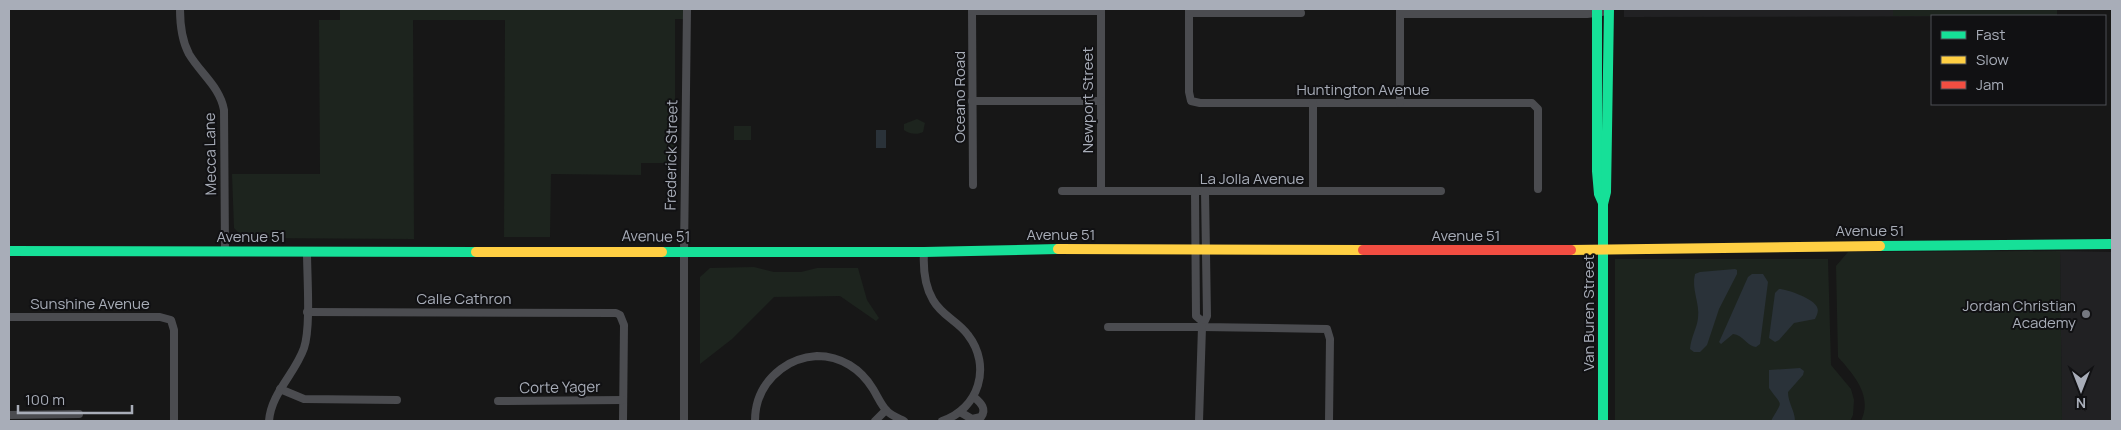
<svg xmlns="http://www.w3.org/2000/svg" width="2121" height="430" viewBox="0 0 2121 430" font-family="Manrope,sans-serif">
<rect width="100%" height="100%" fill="#171717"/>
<!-- built -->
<g fill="#212123">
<polygon points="1624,9 2057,9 2057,16 1624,17"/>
<polygon points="2060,251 2112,252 2112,421 2062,421"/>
</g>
<!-- green -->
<g fill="#1d241e">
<polygon points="340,9 684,9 684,19 675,19 675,163 641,163 641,175 551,174 550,237 504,237 505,20 413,20 414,239 244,238 234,228 232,174 320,174 319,20 340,20"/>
<rect x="1893" y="9" width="164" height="7"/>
<path d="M917 119 925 123 923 132C918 135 908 134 904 130V124Z"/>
<rect x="734" y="126" width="17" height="14"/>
<path d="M2060 251 2062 421H1861C1873 396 1854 375 1838 357L1836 266 1848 252Z"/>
<polygon points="1615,259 1828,259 1831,365 1851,389 1854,400 1853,415 1850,421 1615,421"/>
<polygon points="754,267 774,272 801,272 817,268 858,268 867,300 879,318 876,321 840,296 774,297 732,339 700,364 700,277 710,268"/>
</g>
<!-- water -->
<g fill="#2a3239">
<rect x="876" y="130" width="10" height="18"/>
<path d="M1735 269 1737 270V274L1719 309 1707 345 1700 352H1694L1690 349C1691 337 1697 328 1698 318 1700 303 1691 289 1695 274L1700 272Z"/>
<path d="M1752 274H1763L1768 282 1760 344 1756 347C1747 346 1743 335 1733 334L1721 344 1719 342 1720 340 1748 277Z"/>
<path d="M1779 289C1787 289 1814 299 1817 307 1819 311 1817 315 1815 319L1794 323 1779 340 1775 342 1769 338 1775 293Z"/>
<path d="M1800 368 1804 371 1803 375 1788 392C1788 403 1795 411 1795 421H1771C1783 399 1783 408 1769 388V370Z"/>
</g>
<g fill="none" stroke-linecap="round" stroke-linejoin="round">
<!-- street -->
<g stroke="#4b4c50" stroke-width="8">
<path d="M180 9C180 24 182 41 189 54 201 74 220 87 224 110L225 251"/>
<polyline points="972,9 973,185"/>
<polyline points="1101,9 1101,191"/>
<polyline points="1189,9 1189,92 1191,101 1200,103 1532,103 1538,109 1538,189"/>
<polyline points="1400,10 1400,103"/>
<polyline points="972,11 1101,11"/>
<polyline points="1189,13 1301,13"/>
<polyline points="1400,14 1587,14 1602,12"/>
<polyline points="972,101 1101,101"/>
<polyline points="1313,103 1313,191"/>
<polyline points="1062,191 1441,191"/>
<polyline points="1195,191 1196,316 1203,322"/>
<polyline points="1205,191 1207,316 1202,327 1327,329 1330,339 1329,421"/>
<path d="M924 252C923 269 924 285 933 300 942 316 958 321 968 335 992 366 979 409 942 421"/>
<polyline points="307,312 616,313 620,315 624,325 623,421"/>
<polyline points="9,317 160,317 171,320 174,330 174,421"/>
<polyline points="1108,327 1202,327 1199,421"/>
<polyline points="280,389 304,399 397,400"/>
<polyline points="498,401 623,400"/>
<path d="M960 412 972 419 981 417C987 409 981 403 974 397"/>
<polyline points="9,415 79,414"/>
<path d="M269 421C271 393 295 374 304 348 311 327 307 276 307 252"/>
<polyline points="684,421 684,252 687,9"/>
<path d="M755 421C755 400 764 382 781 369 791 361 804 357 817 356 841 356 861 369 873 389 878 397 881 405 887 411 892 416 898 418 904 421"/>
<polyline points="875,421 886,410"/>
</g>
<!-- fast -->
<g stroke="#16e098" stroke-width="10">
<polyline points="1597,9 1597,171 1599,194 1603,203"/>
<polyline points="1880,246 2112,244"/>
<polyline points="9,251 476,252"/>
<polyline points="662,252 924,252 1058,249"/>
<polyline points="1603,421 1603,204 1606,192 1609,9"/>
</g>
<!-- slow -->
<g stroke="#ffcf43" stroke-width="10">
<polyline points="1058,249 1363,250"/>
<polyline points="1571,250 1880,246"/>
<polyline points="476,252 662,252"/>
</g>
<!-- jam -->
<polyline stroke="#f24e42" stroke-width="10" points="1363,250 1571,250"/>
</g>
<!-- markers -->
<circle fill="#757880" stroke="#111113" stroke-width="2" cx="2086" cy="314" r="5"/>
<g text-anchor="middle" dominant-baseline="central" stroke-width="4" stroke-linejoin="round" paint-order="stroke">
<!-- street labels -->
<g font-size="15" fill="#a8adb8" stroke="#111113">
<text x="1363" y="89">Huntington Avenue</text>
<text transform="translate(959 97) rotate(-90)">Oceano Road</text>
<text transform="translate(1087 100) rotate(-90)">Newport Street</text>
<text transform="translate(210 154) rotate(-91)">Mecca Lane</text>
<text transform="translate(671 155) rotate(-89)">Frederick Street</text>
<text x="1252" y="178">La Jolla Avenue</text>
<text x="1870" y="230">Avenue 51</text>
<text x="1061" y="234">Avenue 51</text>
<text x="1466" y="235">Avenue 51</text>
<text x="251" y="236">Avenue 51</text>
<text transform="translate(656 236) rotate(1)">Avenue 51</text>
<text x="464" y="298">Calle Cathron</text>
<text x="90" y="303">Sunshine Avenue</text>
<text transform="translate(1588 313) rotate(-90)">Van Buren Street</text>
<text transform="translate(560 387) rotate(-1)">Corte Yager</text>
</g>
<!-- poi labels -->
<g font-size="15" fill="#a8adb8" stroke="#111113" text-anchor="end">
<text x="2076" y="305">Jordan Christian<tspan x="2076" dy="17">Academy</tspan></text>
</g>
</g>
<!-- border -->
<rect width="2121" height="430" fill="none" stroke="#a8adb8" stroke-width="20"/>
<!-- legend -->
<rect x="1931" y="15" width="175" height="90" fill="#111113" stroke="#4d4f55"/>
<rect x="1941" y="31" width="25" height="8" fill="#16e098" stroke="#4d4f55"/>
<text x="1976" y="40" font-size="15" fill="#a8adb8">Fast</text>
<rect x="1941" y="56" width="25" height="8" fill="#ffcf43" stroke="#4d4f55"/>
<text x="1976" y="65" font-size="15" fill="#a8adb8">Slow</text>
<rect x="1941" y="81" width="25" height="8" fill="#f24e42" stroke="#4d4f55"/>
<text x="1976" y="90" font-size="15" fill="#a8adb8">Jam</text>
<!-- north arrow -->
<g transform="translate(2081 390) rotate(180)" stroke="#111113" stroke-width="4" paint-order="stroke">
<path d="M0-4L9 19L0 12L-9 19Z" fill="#a8adb8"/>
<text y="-8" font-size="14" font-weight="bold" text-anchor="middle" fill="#a8adb8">N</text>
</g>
<!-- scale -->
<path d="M18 405v8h114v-8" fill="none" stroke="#a8adb8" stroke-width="2.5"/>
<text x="25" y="405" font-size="15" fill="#a8adb8" stroke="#111113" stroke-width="4" paint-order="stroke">100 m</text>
</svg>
